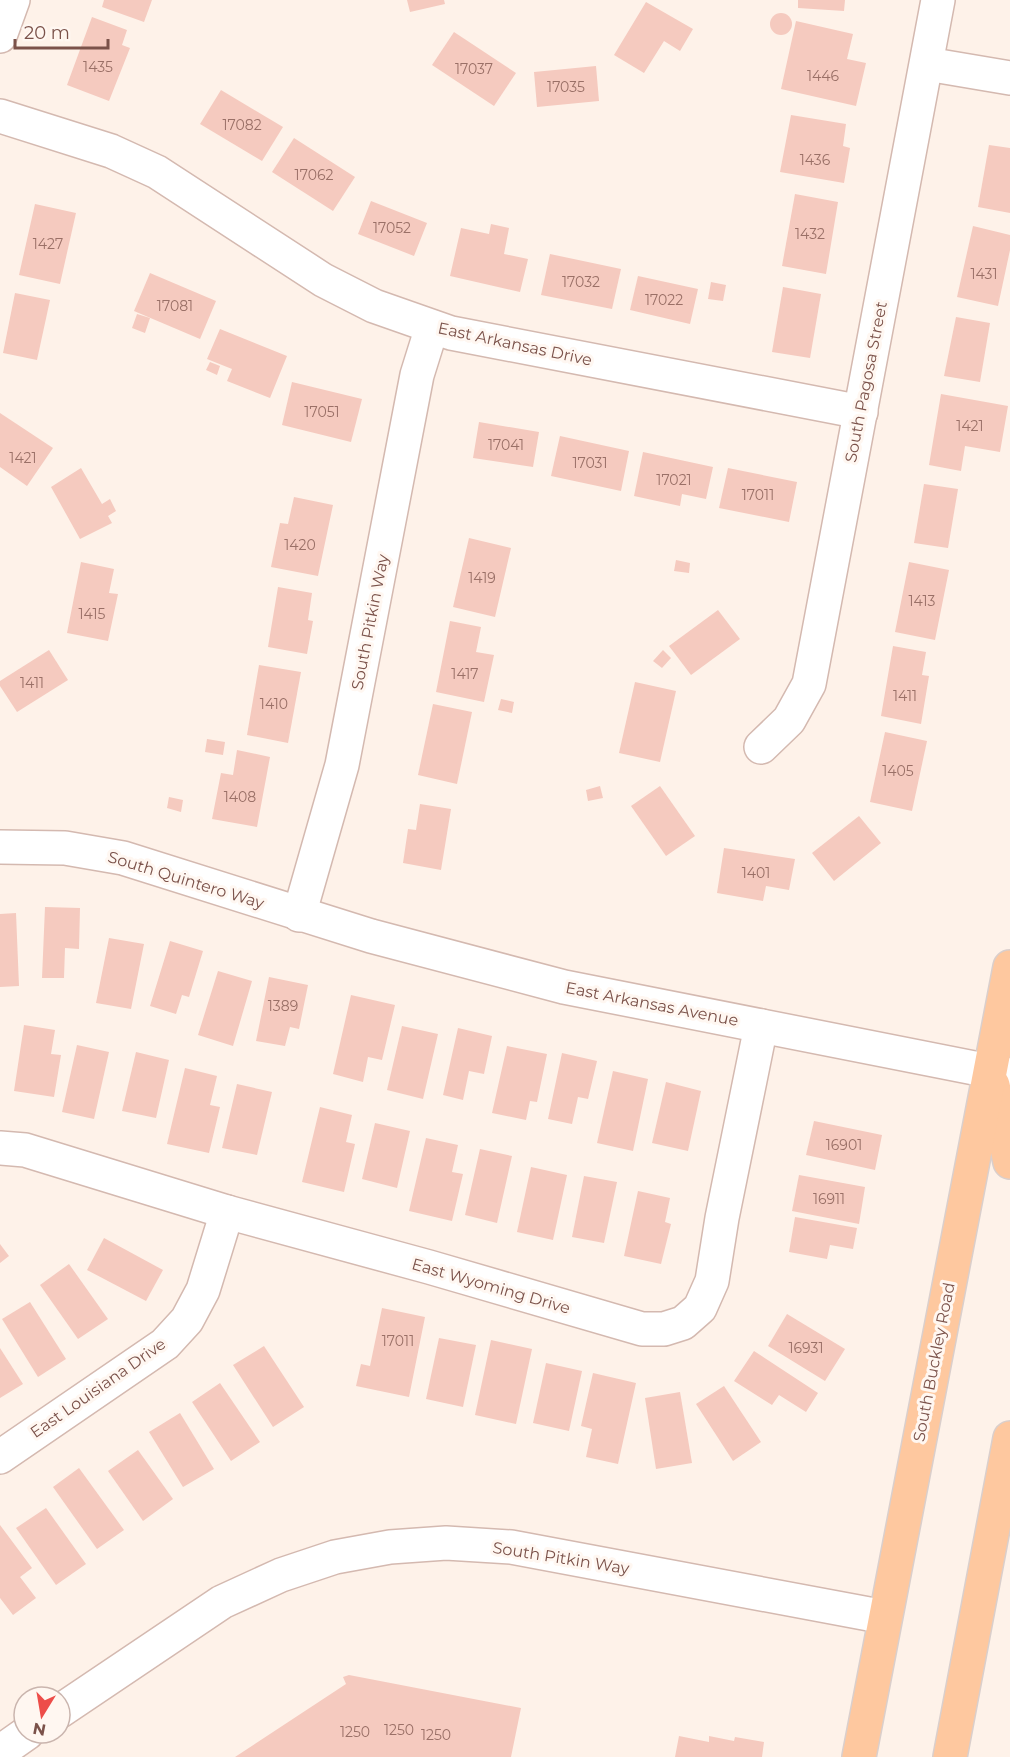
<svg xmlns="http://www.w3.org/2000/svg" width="1010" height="1757" viewBox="0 0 1010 1757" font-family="Montserrat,sans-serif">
<rect width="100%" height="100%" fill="#fef2e9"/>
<!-- building -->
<g fill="#f5cabf">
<polygon points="104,0 152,0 144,22 102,7"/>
<polygon points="407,0 444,0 445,4 410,12"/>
<polygon points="798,0 845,0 844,11 798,8"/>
<polygon points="646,2 693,29 680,51 664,41 644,73 614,55"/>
<circle cx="781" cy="24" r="11"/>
<polygon points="92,17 127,30 122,45 130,48 109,101 67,85"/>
<polygon points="796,21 853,34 847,59 866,63 856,106 781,89"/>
<polygon points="454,32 516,73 494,106 432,65"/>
<polygon points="596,66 599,101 537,107 534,72"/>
<polygon points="221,90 283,127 262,161 200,124"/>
<polygon points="791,115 846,124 843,146 850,148 844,183 780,172"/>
<polygon points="294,138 355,177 333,211 272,172"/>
<polygon points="989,145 1010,148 1010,213 978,207"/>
<polygon points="795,194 838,202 826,274 782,266"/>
<polygon points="371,201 427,223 414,256 358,234"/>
<polygon points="35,204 76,213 60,284 19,275"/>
<polygon points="491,224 509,228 504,254 528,259 520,292 450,276 461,228 489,234"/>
<polygon points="973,226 1010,235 1010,250 998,306 957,297"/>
<polygon points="550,254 621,269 612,309 541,295"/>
<polygon points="150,273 216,301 200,339 134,311"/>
<polygon points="638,276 698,289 690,324 630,310"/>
<polygon points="711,282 726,285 723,301 708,299"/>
<polygon points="783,287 821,294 810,358 772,352"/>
<polygon points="15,293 50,300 37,360 3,353"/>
<polygon points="137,314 150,318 145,333 132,328"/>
<polygon points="956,317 990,323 980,382 944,376"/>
<polygon points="220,329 287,356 270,398 227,381 232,369 207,359"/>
<polygon points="210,362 220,366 217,375 206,370"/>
<polygon points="292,382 362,399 351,442 282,425"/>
<polygon points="941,394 1008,406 1000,452 965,446 961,471 929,465"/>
<polygon points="0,413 53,448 27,486 0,467"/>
<polygon points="479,422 539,432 533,467 473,458"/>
<polygon points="560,436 629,451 621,491 551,476"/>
<polygon points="643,452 713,467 706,499 682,494 680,506 634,496"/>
<polygon points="81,468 102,504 110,499 116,511 108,516 112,523 80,539 51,487"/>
<polygon points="728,468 797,482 789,522 719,508"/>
<polygon points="924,484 958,489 948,548 914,543"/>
<polygon points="294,497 333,505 318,576 271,567 280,523 288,524"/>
<polygon points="469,538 511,548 495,617 453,607"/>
<polygon points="676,560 690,563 689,573 674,571"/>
<polygon points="81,562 114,569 109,593 118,594 108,641 67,633"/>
<polygon points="909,562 949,570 935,640 895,632"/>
<polygon points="278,587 312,593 308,620 313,621 307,654 268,647"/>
<polygon points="718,610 740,639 691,675 669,646"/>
<polygon points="450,621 481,627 476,652 494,655 484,702 436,692"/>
<polygon points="893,646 926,652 922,675 929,676 921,724 881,716"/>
<polygon points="49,650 68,680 17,712 0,686 0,681"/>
<polygon points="663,650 671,658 662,668 653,661"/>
<polygon points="259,665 301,672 288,743 247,735"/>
<polygon points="635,682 676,691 660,762 619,753"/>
<polygon points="501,699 514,702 512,713 498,710"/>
<polygon points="433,704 472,712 457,784 418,775"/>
<polygon points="885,732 927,741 912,811 870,802"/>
<polygon points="207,739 225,742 223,755 205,752"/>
<polygon points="237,750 270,757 257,827 212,819 221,773 233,775"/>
<polygon points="600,786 603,798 588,801 586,790"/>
<polygon points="660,786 695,836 666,856 631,806"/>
<polygon points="169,797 183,800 181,812 167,808"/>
<polygon points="420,804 451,809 441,870 403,863 408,829 416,830"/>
<polygon points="859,816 881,843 834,881 812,853"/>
<polygon points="724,848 795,859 789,890 766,886 763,901 717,893"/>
<polygon points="45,907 80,908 79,949 65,948 64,978 42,978"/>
<polygon points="16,913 19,986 0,987 0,914"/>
<polygon points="109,938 144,944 131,1009 96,1003"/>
<polygon points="170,941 203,951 189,997 182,995 176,1014 150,1006"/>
<polygon points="218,971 252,981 233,1046 198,1035"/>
<polygon points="269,977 308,985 299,1029 290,1027 285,1046 256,1041"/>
<polygon points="351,995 395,1005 382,1060 368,1057 363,1082 333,1074"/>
<polygon points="24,1025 55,1030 51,1054 61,1055 54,1097 14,1091"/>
<polygon points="402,1026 438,1034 423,1099 387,1090"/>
<polygon points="458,1028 492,1036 484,1074 469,1071 463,1100 443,1095"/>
<polygon points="77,1045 109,1052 94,1119 62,1112"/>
<polygon points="507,1046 547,1054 537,1102 530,1101 526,1120 492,1113"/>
<polygon points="136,1052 169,1060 156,1118 122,1111"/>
<polygon points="562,1053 597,1061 588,1099 578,1097 572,1124 548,1119"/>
<polygon points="185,1068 217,1076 210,1105 220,1107 209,1153 167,1144"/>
<polygon points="613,1071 648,1079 633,1151 597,1143"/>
<polygon points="666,1082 701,1091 688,1151 652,1143"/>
<polygon points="237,1084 272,1092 257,1155 222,1148"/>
<polygon points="320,1107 352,1115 346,1142 355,1144 344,1192 302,1182"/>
<polygon points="814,1121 882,1135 875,1170 806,1155"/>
<polygon points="375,1123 410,1131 397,1188 362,1179"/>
<polygon points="426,1138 458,1145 452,1172 463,1174 452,1221 409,1211"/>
<polygon points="480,1149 512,1156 497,1223 465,1215"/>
<polygon points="531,1167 567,1175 553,1240 517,1232"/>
<polygon points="799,1175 865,1187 859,1224 792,1211"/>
<polygon points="584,1176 617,1182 604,1243 572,1237"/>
<polygon points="638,1191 670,1198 665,1222 671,1224 661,1264 624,1256"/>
<polygon points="795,1217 857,1228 853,1249 830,1245 827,1259 789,1252"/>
<polygon points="104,1238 163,1270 146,1301 87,1270"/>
<polygon points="0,1244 9,1256 0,1263"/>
<polygon points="69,1264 108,1319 78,1339 40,1285"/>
<polygon points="30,1302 66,1359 38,1377 2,1319"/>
<polygon points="382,1308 425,1317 409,1397 356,1386 361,1364 370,1366"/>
<polygon points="787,1314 845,1349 825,1381 768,1346"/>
<polygon points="439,1338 476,1345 463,1407 426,1399"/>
<polygon points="491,1340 532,1349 516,1424 475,1415"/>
<polygon points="264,1346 304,1407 273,1427 233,1365"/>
<polygon points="0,1348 23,1384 0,1398"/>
<polygon points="754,1351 818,1393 806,1412 779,1395 772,1405 734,1381"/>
<polygon points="546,1363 582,1371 569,1431 533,1423"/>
<polygon points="593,1373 636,1383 618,1464 586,1457 592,1429 581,1426"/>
<polygon points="220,1383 260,1442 231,1461 192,1402"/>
<polygon points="724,1386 761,1442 733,1461 696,1404"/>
<polygon points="680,1392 692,1463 656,1469 645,1398"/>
<polygon points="180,1413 214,1469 183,1487 149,1432"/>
<polygon points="138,1450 173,1499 143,1521 108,1471"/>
<polygon points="79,1468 124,1530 97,1549 53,1487"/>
<polygon points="46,1508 86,1564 56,1585 16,1528"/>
<polygon points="0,1525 32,1568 20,1577 36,1598 13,1615 0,1598"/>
<polygon points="349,1675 521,1708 511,1757 235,1757 346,1684 343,1677"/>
<polygon points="679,1736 709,1742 709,1736 734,1741 735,1737 764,1742 762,1757 675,1757"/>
</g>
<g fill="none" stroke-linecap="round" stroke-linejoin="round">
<defs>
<g id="minor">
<polyline points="0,36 13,0"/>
<polyline points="927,64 1010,78"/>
<polyline points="0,116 111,151 157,172 323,280 374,306 451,333 861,412"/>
<polyline points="761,747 789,720 809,684 938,0"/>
<polyline points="0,847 65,848 123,858 371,936 564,987 1010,1075"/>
<polyline points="299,915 342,765 417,375 432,327"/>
<polyline points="0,1148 25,1150 227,1212 429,1267 642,1329 664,1329 683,1323 700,1308 712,1281 722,1218 761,1026"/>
<polyline points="0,1457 165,1344 187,1320 203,1290 227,1212"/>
<polyline points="60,1711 222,1602 281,1575 335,1557 390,1547 446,1543 511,1547 885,1617"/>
<polyline points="0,1752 27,1733"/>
</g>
<g id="primary">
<polyline points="993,1085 1010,1162"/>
<polyline points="859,1757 1010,967"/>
<polyline points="950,1757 1010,1438"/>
</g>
</defs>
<!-- minor casing -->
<use href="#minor" stroke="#d4b9b0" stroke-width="36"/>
<!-- primary casing -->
<use href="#primary" stroke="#dacfcc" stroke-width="36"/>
<!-- minor -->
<use href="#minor" stroke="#fff" stroke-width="33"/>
<!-- primary -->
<use href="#primary" stroke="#fec89f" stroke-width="33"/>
</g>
<g text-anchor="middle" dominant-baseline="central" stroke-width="6" stroke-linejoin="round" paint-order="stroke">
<!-- number labels -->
<g font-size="14" fill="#9a7067">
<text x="98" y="67">1435</text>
<text x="474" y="69">17037</text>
<text x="823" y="76">1446</text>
<text x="566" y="87">17035</text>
<text x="242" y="125">17082</text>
<text x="815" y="160">1436</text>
<text x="314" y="175">17062</text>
<text x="392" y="228">17052</text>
<text x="810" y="234">1432</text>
<text x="48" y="244">1427</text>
<text x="984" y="274">1431</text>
<text x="581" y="282">17032</text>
<text x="664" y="300">17022</text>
<text x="175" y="306">17081</text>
<text x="322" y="412">17051</text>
<text x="970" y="426">1421</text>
<text x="506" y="445">17041</text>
<text x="23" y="458">1421</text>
<text x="590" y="463">17031</text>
<text x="674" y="480">17021</text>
<text x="758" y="495">17011</text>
<text x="300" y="545">1420</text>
<text x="482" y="578">1419</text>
<text x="922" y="601">1413</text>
<text x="92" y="614">1415</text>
<text x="465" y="674">1417</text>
<text x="32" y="683">1411</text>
<text x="905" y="696">1411</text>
<text x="274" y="704">1410</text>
<text x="898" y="771">1405</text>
<text x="240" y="797">1408</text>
<text x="756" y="873">1401</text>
<text x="283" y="1006">1389</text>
<text x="844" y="1145">16901</text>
<text x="829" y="1199">16911</text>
<text x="398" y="1341">17011</text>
<text x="806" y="1348">16931</text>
<text x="399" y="1730">1250</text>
<text x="355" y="1732">1250</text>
<text x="436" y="1735">1250</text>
</g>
<!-- street labels -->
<g font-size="16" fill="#7b524a" stroke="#fff7f1">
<text transform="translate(515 344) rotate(12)">East Arkansas Drive</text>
<text transform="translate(866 382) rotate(-79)">South Pagosa Street</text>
<text transform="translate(370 622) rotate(-79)">South Pitkin Way</text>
<text transform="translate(186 880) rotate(17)">South Quintero Way</text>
<text transform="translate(652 1004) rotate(11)">East Arkansas Avenue</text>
<text transform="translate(491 1286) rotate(16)">East Wyoming Drive</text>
<text transform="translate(934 1362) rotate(-79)">South Buckley Road</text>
<text transform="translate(98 1388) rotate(-35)">East Louisiana Drive</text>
<text transform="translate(561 1558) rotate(9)">South Pitkin Way</text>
</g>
</g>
<!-- north arrow -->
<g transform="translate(42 1715) rotate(191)"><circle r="28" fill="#fff7f1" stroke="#cab5ae" stroke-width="1.5"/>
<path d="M0-4.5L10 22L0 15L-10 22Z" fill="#ed4d49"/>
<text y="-9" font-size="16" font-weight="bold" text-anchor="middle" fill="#7b524a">N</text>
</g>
<!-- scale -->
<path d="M15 39v9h93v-9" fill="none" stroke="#7b524a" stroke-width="3"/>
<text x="24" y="39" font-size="18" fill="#7b524a" stroke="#fff7f1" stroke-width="4.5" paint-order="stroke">20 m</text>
</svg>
